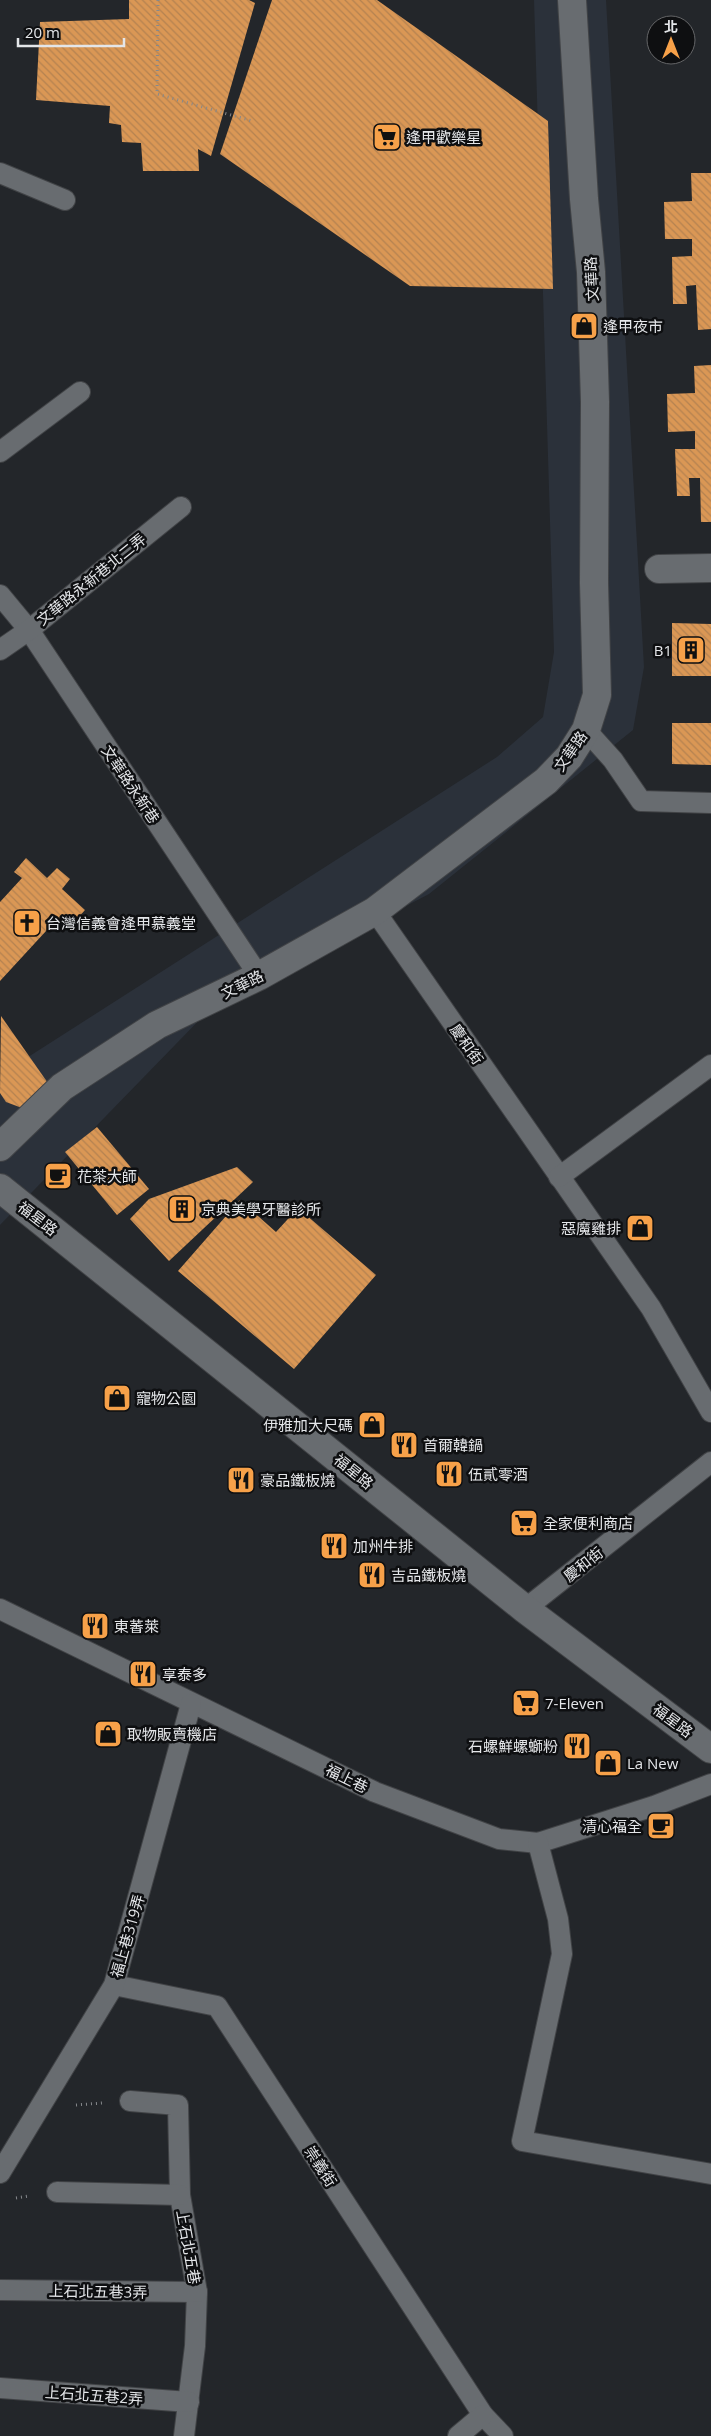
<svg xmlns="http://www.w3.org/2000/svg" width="711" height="2436" viewBox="0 0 711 2436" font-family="'Open Sans','Noto Sans TC',sans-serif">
<defs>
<pattern id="building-back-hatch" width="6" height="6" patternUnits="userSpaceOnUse" patternTransform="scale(1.25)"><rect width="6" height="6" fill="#da9755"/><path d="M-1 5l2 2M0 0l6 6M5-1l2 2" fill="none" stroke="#b48251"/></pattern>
</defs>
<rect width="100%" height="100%" fill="#23262a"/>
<!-- built -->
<polygon fill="#2b313a" points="534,0 606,0 644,667 633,730 429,894 211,1008 0,1225 0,1075 497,757 543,717 554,652"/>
<!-- building -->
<g fill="url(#building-back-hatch)">
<polygon points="129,0 249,0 255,3 211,156 198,149 199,171 143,171 141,143 122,142 121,125 109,123 110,106 36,100 40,22 129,19"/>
<polygon points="272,0 377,0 548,121 553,289 410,286 220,154"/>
<polygon points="691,173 711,173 711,329 698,330 696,285 686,286 687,304 673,304 672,257 692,256 692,239 665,239 664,202 692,201"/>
<polygon points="711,365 711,522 701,522 700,478 689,478 690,496 677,496 675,449 695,449 695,431 668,432 667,394 695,393 694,366"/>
<polygon points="672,623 711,624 711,676 672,676"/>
<polygon points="672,723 711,723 711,765 672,764"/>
<polygon points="26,858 47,878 57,868 70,879 62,889 85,910 69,928 58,918 0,981 0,902 22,878 14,872"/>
<polygon points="1,1016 50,1086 22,1108 6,1102 0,1093"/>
<polygon points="97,1127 149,1189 117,1215 65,1152"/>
<polygon points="237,1167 253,1182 169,1261 130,1219 149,1199"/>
<polygon points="240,1200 276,1232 298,1208 376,1275 294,1369 178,1271"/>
</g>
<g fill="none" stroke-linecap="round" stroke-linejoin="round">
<defs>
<g id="lane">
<polyline points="0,173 65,200"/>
<polyline points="0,452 80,392"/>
<polyline points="0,595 29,630 259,976"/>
<polyline points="0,650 29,630 181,507"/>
<polyline points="586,730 613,760 641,801 711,803"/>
<polyline points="375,911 651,1308 711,1412"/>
<polyline points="559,1177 711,1065"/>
<polyline points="0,1609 375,1792 499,1839 538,1843 654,1806 711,1784"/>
<polyline points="525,1609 711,1462"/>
<polyline points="538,1843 558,1919 562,1954 522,2141 711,2174"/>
<polyline points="114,1985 217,2006 483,2415 503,2436"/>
<polyline points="130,2101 178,2105 180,2195 197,2292 195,2346 184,2436"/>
<polyline points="0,2173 114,1985 191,1704"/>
<polyline points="57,2192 180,2195"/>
<polyline points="0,2290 197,2292"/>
<polyline points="0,2388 189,2402"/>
<polyline points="458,2436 483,2415"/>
</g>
<g id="street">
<polyline points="659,569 711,568"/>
<polyline points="0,1147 62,1087 157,1025 259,976 375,911 546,781 569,757 586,730 597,695 594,583 595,402 591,272 584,199 572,0"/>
</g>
<polyline id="secondary" points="0,1188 525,1609 711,1749"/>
</defs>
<!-- lane casing -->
<use href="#lane" stroke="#414346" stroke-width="22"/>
<!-- street casing -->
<use href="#street" stroke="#414346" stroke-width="30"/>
<!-- secondary casing -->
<use href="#secondary" stroke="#414346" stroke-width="30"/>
<!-- path -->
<g stroke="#86898c" stroke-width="3" stroke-dasharray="1 4" stroke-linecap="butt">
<polyline points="158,0 157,94 252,121"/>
<polyline points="76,2105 102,2103"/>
<polyline points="16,2198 29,2196"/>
</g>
<!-- lane -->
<use href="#lane" stroke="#686c70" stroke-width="20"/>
<!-- street -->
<use href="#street" stroke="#686c70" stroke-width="28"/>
<!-- secondary -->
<use href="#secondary" stroke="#686c70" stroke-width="28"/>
</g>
<!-- icons -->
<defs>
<symbol id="supermarket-square" viewBox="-11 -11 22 22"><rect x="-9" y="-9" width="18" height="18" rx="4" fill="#f7a149" stroke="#0e0f11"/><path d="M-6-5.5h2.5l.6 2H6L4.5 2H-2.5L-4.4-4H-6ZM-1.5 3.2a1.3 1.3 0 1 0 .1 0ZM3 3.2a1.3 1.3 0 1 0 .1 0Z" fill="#111"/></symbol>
<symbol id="shop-square" viewBox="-11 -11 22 22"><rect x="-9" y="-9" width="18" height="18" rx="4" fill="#f7a149" stroke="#0e0f11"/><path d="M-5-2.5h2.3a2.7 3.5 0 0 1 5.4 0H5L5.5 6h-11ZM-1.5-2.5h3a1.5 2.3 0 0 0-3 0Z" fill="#111"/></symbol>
<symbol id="building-square" viewBox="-11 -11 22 22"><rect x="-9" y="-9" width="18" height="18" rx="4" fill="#f7a149" stroke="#0e0f11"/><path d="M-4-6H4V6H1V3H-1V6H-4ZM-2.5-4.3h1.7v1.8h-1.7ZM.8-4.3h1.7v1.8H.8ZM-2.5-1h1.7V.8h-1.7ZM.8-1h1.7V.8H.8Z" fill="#111"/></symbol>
<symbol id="church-square" viewBox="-11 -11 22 22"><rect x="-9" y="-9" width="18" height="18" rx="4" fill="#f7a149" stroke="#0e0f11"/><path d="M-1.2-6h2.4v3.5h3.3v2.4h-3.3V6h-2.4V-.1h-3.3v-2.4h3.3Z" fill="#111"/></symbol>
<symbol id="cafe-square" viewBox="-11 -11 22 22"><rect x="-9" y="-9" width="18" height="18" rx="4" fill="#f7a149" stroke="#0e0f11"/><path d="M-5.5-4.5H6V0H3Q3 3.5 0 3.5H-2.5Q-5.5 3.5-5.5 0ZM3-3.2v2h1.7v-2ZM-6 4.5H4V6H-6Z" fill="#111"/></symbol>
<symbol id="restaurant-square" viewBox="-11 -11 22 22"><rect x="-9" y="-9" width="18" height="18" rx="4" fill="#f7a149" stroke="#0e0f11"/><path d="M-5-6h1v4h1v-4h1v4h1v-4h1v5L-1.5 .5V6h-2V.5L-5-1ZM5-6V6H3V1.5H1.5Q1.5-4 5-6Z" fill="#111"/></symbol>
</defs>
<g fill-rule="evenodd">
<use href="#supermarket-square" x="371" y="121" width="32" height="32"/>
<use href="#shop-square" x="568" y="310" width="32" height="32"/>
<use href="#building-square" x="675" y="634" width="32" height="32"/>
<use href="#church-square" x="11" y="907" width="32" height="32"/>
<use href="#cafe-square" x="42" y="1160" width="32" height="32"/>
<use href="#building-square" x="166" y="1193" width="32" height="32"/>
<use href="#shop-square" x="624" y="1212" width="32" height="32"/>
<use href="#shop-square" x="101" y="1382" width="32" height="32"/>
<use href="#shop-square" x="356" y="1409" width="32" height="32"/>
<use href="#restaurant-square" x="388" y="1429" width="32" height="32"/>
<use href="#restaurant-square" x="433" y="1458" width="32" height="32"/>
<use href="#restaurant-square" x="225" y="1464" width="32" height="32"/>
<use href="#supermarket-square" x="508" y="1507" width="32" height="32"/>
<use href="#restaurant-square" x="318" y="1530" width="32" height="32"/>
<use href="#restaurant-square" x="356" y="1559" width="32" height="32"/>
<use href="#restaurant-square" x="79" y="1610" width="32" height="32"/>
<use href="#restaurant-square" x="127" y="1658" width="32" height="32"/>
<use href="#supermarket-square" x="510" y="1687" width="32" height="32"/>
<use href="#shop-square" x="92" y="1718" width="32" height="32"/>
<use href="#restaurant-square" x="561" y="1730" width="32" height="32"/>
<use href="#shop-square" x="592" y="1747" width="32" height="32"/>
<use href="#cafe-square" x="645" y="1810" width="32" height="32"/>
</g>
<g text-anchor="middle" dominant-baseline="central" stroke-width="5" stroke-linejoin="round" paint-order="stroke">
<!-- poi labels -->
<g font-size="15" fill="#e4e6e9" stroke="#0e0f11" text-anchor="start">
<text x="406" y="137">逢甲歡樂星</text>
<text x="603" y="326">逢甲夜市</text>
<text x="672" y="650" text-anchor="end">B1</text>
<text x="46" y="923">台灣信義會逢甲慕義堂</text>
<text x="77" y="1176">花茶大師</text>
<text x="201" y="1209">京典美學牙醫診所</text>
<text x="621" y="1228" text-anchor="end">惡魔雞排</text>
<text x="136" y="1398">寵物公園</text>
<text x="353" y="1425" text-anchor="end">伊雅加大尺碼</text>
<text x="423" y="1445">首爾韓鍋</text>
<text x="468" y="1474">伍貳零酒</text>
<text x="260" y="1480">豪品鐵板燒</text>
<text x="543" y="1523">全家便利商店</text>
<text x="353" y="1546">加州牛排</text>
<text x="391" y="1575">吉品鐵板燒</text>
<text x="114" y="1626">東萫萊</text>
<text x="162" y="1674">享泰多</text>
<text x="545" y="1703">7-Eleven</text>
<text x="127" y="1734">取物販賣機店</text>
<text x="558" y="1746" text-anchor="end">石螺鮮螺螄粉</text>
<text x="627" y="1763">La New</text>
<text x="642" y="1826" text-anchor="end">清心福全</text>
</g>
<!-- street labels -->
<g font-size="15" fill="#e4e6e9" stroke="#0e0f11">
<text transform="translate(591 279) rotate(-93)">文華路</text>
<text transform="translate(91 579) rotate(-39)">文華路永新巷北二弄</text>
<text transform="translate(570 751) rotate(-55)">文華路</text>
<text transform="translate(131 784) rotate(56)">文華路永新巷</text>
<text transform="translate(242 984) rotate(-26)">文華路</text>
<text transform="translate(467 1044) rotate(55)">慶和街</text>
<text transform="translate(38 1218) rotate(38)">福星路</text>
<text transform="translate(354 1471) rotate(39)">福星路</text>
<text transform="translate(583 1564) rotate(-38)">慶和街</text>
<text transform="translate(673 1720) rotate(37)">福星路</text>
<text transform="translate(347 1778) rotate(26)">福上巷</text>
<text transform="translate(127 1936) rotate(-74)">福上巷319弄</text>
<text transform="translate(321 2166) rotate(57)">崇義街</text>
<text transform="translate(189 2247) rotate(80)">上石北五巷</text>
<text transform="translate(98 2291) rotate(1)">上石北五巷3弄</text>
<text transform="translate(94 2395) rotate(4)">上石北五巷2弄</text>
</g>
</g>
<!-- north arrow -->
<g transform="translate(671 40)"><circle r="24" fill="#0e0f11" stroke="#646567"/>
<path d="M0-4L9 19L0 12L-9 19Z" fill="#f7a149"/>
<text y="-8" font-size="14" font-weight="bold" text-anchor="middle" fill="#e4e6e9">北</text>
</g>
<!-- scale -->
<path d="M18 38v8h106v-8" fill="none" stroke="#e4e6e9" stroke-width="2.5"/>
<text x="25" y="38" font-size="15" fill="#e4e6e9" stroke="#0e0f11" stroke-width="4" paint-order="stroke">20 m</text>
</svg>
